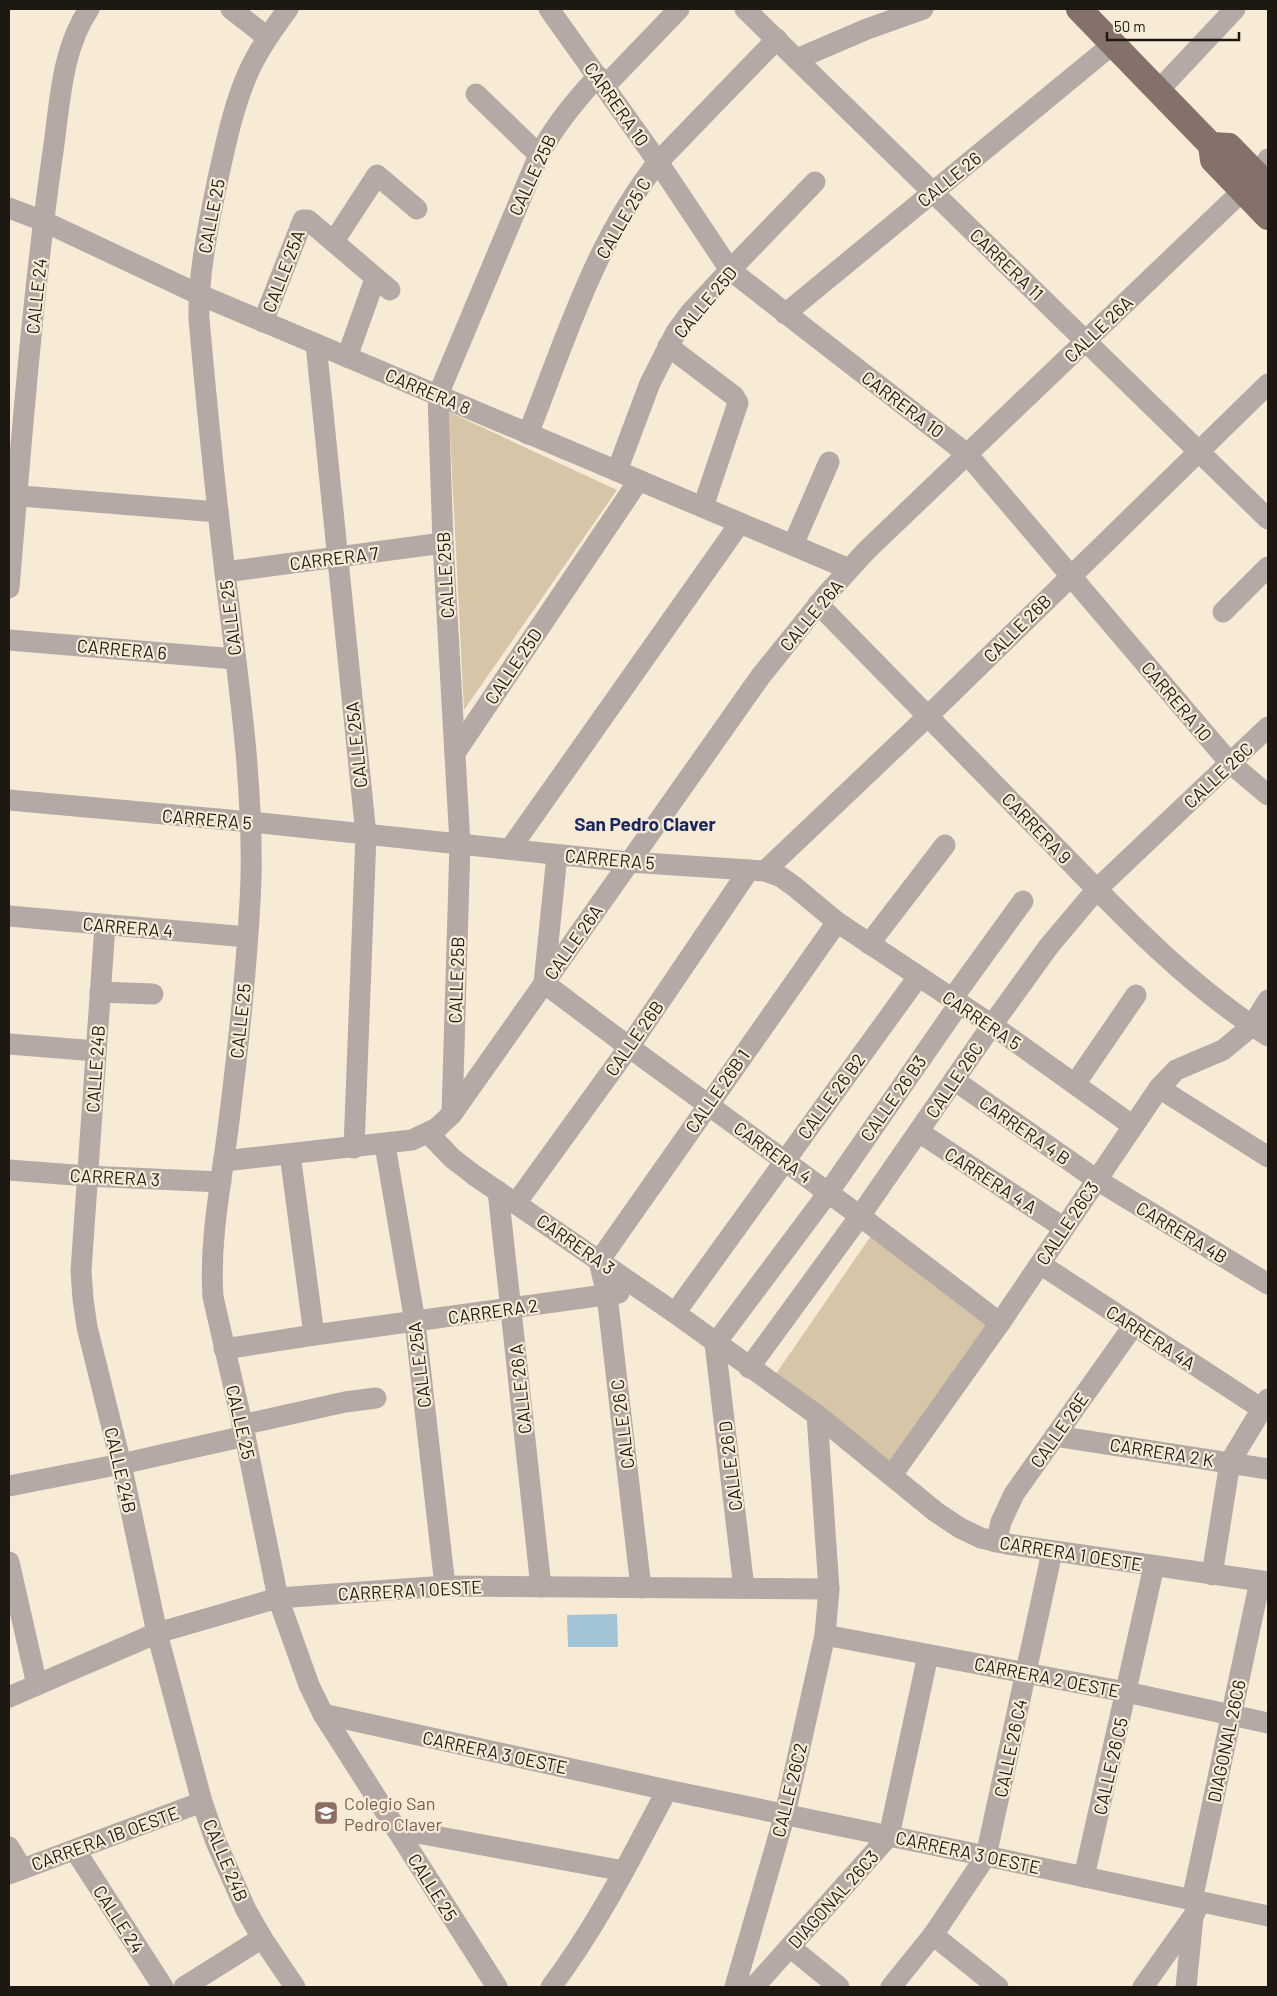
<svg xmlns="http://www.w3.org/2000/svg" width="1277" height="1996" viewBox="0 0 1277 1996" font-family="Barlow,sans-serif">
<rect width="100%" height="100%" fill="#f7ebd6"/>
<!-- green -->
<g fill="#d6c5a7">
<polygon points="449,412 617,490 464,710"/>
<polygon points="873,1233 993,1326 893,1463 773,1378"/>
</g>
<!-- water -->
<polygon fill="#a0c3d6" points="617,1614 618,1647 568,1647 567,1615"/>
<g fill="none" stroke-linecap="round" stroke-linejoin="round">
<!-- minor -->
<g stroke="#b4a9a5" stroke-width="21">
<polyline points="231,9 267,37"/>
<path d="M288 9C273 29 258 50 248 73 233 107 225 147 217 183 208 228 198 273 199 319 207 409 216 499 227 589 239 685 253 782 251 879 248 960 239 1041 229 1121 222 1180 209 1238 213 1297L245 1436 278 1598 309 1685 323 1714 497 1987"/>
<polyline points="549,9 658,162 730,270 967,454 1230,763 1268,795"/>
<polyline points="745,9 1268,519"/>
<polyline points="797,59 867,29 923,9"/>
<polyline points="605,86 679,9"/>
<polyline points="1158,91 1235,9"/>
<polyline points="476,94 539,155"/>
<polyline points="9,208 43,221 198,294 849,569"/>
<polyline points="334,241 377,175 417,209"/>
<polyline points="785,314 1113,44"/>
<polyline points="263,322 303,220 308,220 390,290"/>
<polyline points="316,344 366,835 354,1148"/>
<polyline points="668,346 734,396 738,403 703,507"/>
<polyline points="347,357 375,279"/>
<path d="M528 434C565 341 595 241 658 162L777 39"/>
<polyline points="617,471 650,383 676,332 690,313 730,270 815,182"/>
<polyline points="9,495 218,512"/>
<polyline points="793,545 829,462"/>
<polyline points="225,572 443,543"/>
<path d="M9 588C21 445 32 301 52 158 60 108 60 52 89 9"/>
<path d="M818 604C893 681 968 757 1043 834 1113 906 1183 982 1268 1036"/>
<polyline points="1223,612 1268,567"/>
<polyline points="9,640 235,659"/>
<polyline points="455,753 639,480"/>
<polyline points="9,800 251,822 629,862 765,871 781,877 795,887 837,922 992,1025 1133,1126"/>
<polyline points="510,849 740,523"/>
<polyline points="557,855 544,983 629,1047 860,1216 1000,1323"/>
<polyline points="765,871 928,716 1268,384"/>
<polyline points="9,916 247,937"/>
<polyline points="105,925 81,1271 83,1299 87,1327 121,1464 157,1633 202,1802 216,1842 246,1910 262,1938 295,1987"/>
<polyline points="869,944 945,845"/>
<polyline points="100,992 153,994"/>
<polyline points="952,999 1023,901"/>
<polyline points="9,1044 96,1051"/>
<polyline points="954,1080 1097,1180 1268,1284"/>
<polyline points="1075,1084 1136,995"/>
<polyline points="1159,1088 1268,1157"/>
<path d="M452 1114 460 844 443 543 438 395 539 155C555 125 575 101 598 76"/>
<polyline points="919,1132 1064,1228"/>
<polyline points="428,1133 452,1158 474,1175 675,1313 817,1415 936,1512 960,1528 981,1538 1007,1544 1268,1582"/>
<polyline points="385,1145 415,1322 445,1586"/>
<polyline points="290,1154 314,1335"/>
<polyline points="224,1161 412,1140 437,1128 452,1114 760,677 826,595 866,551 1258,176 1268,159"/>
<polyline points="9,1170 87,1176 221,1182"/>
<polyline points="498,1191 541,1587"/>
<polyline points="516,1203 629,1047 749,870"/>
<polyline points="1040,1264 1262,1409"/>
<polyline points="675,1313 918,977"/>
<polyline points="224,1349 314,1335 619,1293"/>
<polyline points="749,1368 860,1216 992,1025 1049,946 1097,889 1268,727"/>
<polyline points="242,1425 345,1402 376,1398"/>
<polyline points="1055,1436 1268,1469"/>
<polyline points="892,1475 1000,1323 1159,1088 1176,1070 1223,1050 1252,1026 1268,1000"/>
<polyline points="9,1486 121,1464 245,1436"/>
<polyline points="996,1542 1001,1522 1014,1494 1134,1325"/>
<polyline points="9,1562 37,1685"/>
<polyline points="1212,1575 1230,1462 1268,1399"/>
<polyline points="641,1588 607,1295 599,1261 837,922"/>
<polyline points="744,1588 715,1344 828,1193 959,1004"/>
<polyline points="825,1635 1126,1692 1268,1723"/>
<polyline points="9,1697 157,1633 278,1598 445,1586 829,1589"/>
<polyline points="323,1714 667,1790 986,1856 1268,1916"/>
<polyline points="396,1829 624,1871"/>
<polyline points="9,1847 22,1869"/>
<polyline points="75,1850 163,1987"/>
<polyline points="9,1874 202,1802"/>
<polyline points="1084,1877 1154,1566"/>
<polyline points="1192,1900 1260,1581"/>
<polyline points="933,1935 998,1987"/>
<polyline points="790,1947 839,1987"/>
<polyline points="184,1987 262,1938"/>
<path d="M551 1987C597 1926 631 1858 667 1790"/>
<polyline points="735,1987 785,1814 825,1635 829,1589 817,1415"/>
<polyline points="754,1987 889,1836 928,1655"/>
<polyline points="891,1987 933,1935 986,1856 1052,1552"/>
<polyline points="1143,1987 1192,1918"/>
<polyline points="1186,1987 1193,1917 1200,1901"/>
</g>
<!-- major -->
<g stroke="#847169" stroke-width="26">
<polyline points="1079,9 1211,145 1213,160 1268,217"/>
<polyline points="1211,145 1229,146 1268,186"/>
</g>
</g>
<!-- icons -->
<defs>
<symbol id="school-square" viewBox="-11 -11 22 22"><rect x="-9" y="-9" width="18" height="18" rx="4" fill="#8d6e63" stroke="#f7ebd6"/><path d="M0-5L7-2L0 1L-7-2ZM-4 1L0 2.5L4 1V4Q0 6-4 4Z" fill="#fff"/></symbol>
</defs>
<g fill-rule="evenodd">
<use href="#school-square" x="312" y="1799" width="28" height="28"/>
</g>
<g text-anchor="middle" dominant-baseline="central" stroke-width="4.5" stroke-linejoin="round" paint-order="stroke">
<!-- street labels -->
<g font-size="18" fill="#1d1912" stroke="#f7ebd6">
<text transform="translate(617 104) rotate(55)">CARRERA 10</text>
<text transform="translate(532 175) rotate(-65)">CALLE 25B</text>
<text transform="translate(949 179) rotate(-39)">CALLE 26</text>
<text transform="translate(211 216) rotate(-79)">CALLE 25</text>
<text transform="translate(623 218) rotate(-60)">CALLE 25 C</text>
<text transform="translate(1007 264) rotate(44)">CARRERA 11</text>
<text transform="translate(283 271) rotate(-69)">CALLE 25A</text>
<text transform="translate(36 296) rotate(-84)">CALLE 24</text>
<text transform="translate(705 302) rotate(-50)">CALLE 25D</text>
<text transform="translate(1098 329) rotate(-44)">CALLE 26A</text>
<text transform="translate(428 391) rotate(23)">CARRERA 8</text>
<text transform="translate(903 404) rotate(37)">CARRERA 10</text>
<text transform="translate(334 558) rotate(-7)">CARRERA 7</text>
<text transform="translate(445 575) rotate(-93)">CALLE 25B</text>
<text transform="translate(811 615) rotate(-50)">CALLE 26A</text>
<text transform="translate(230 618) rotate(-97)">CALLE 25</text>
<text transform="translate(1017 628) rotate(-45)">CALLE 26B</text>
<text transform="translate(122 649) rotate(5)">CARRERA 6</text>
<text transform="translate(513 666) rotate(-56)">CALLE 25D</text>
<text transform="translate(1177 701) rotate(50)">CARRERA 10</text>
<text transform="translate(356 745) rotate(-96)">CALLE 25A</text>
<text transform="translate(1218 775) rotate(-43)">CALLE 26C</text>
<text transform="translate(207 819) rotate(5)">CARRERA 5</text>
<text transform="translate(1037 828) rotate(46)">CARRERA 9</text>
<text transform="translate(610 859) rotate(5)">CARRERA 5</text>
<text transform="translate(128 927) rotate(5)">CARRERA 4</text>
<text transform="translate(573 942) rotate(-55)">CALLE 26A</text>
<text transform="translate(456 980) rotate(-88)">CALLE 25B</text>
<text transform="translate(982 1020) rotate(34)">CARRERA 5</text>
<text transform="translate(240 1021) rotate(-84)">CALLE 25</text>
<text transform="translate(634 1038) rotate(-55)">CALLE 26B</text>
<text transform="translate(95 1069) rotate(-86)">CALLE 24B</text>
<text transform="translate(954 1080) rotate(-56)">CALLE 26C</text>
<text transform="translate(717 1091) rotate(-55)">CALLE 26B 1</text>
<text transform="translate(831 1096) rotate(-54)">CALLE 26 B2</text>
<text transform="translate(893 1098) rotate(-55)">CALLE 26 B3</text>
<text transform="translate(1025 1130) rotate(35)">CARRERA 4 B</text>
<text transform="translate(773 1152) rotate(36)">CARRERA 4</text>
<text transform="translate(115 1177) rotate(3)">CARRERA 3</text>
<text transform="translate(991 1180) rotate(33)">CARRERA 4 A</text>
<text transform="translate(1067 1223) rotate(-56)">CALLE 26C3</text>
<text transform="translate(1182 1232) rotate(31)">CARRERA 4B</text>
<text transform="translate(576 1244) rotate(35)">CARRERA 3</text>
<text transform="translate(493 1311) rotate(-8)">CARRERA 2</text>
<text transform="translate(1151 1337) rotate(33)">CARRERA 4A</text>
<text transform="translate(419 1365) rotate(-97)">CALLE 25A</text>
<text transform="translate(520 1389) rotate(-96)">CALLE 26 A</text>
<text transform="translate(241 1422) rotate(77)">CALLE 25</text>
<text transform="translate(622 1424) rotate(-97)">CALLE 26 C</text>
<text transform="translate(1059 1430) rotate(-55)">CALLE 26E</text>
<text transform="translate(1162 1452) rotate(9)">CARRERA 2 K</text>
<text transform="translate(730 1466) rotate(-97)">CALLE 26 D</text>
<text transform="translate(121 1470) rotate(77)">CALLE 24B</text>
<text transform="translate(1071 1553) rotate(9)">CARRERA 1 OESTE</text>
<text transform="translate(410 1590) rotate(-3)">CARRERA 1 OESTE</text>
<text transform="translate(1047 1677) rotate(11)">CARRERA 2 OESTE</text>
<text transform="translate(1226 1741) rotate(-78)">DIAGONAL 26C6</text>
<text transform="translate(1010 1748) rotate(-78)">CALLE 26 C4</text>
<text transform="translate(495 1752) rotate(12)">CARRERA 3 OESTE</text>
<text transform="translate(1110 1766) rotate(-77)">CALLE 26 C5</text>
<text transform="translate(789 1790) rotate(-76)">CALLE 26C2</text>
<text transform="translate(105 1838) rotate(-20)">CARRERA 1B OESTE</text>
<text transform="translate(968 1852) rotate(12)">CARRERA 3 OESTE</text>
<text transform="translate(226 1860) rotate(67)">CALLE 24B</text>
<text transform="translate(433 1887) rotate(58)">CALLE 25</text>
<text transform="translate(833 1899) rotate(-48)">DIAGONAL 26C3</text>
<text transform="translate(119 1919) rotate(57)">CALLE 24</text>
</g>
<!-- education labels -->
<g font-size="18" fill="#785e54" stroke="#f7ebd6" text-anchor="start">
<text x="344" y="1803">Colegio San<tspan x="344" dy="21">Pedro Claver</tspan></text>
</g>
<!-- neighbourhood labels -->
<g font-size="19" font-weight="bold" fill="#19275f" stroke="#f7ebd6">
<text x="645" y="823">San Pedro Claver</text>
</g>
</g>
<!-- border -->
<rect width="1277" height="1996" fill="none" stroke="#1d1912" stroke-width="20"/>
<!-- scale -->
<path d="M1107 32v8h132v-8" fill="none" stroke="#1d1912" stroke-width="2.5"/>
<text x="1114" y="32" font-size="15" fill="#1d1912" stroke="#f7ebd6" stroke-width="4" paint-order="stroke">50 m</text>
</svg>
